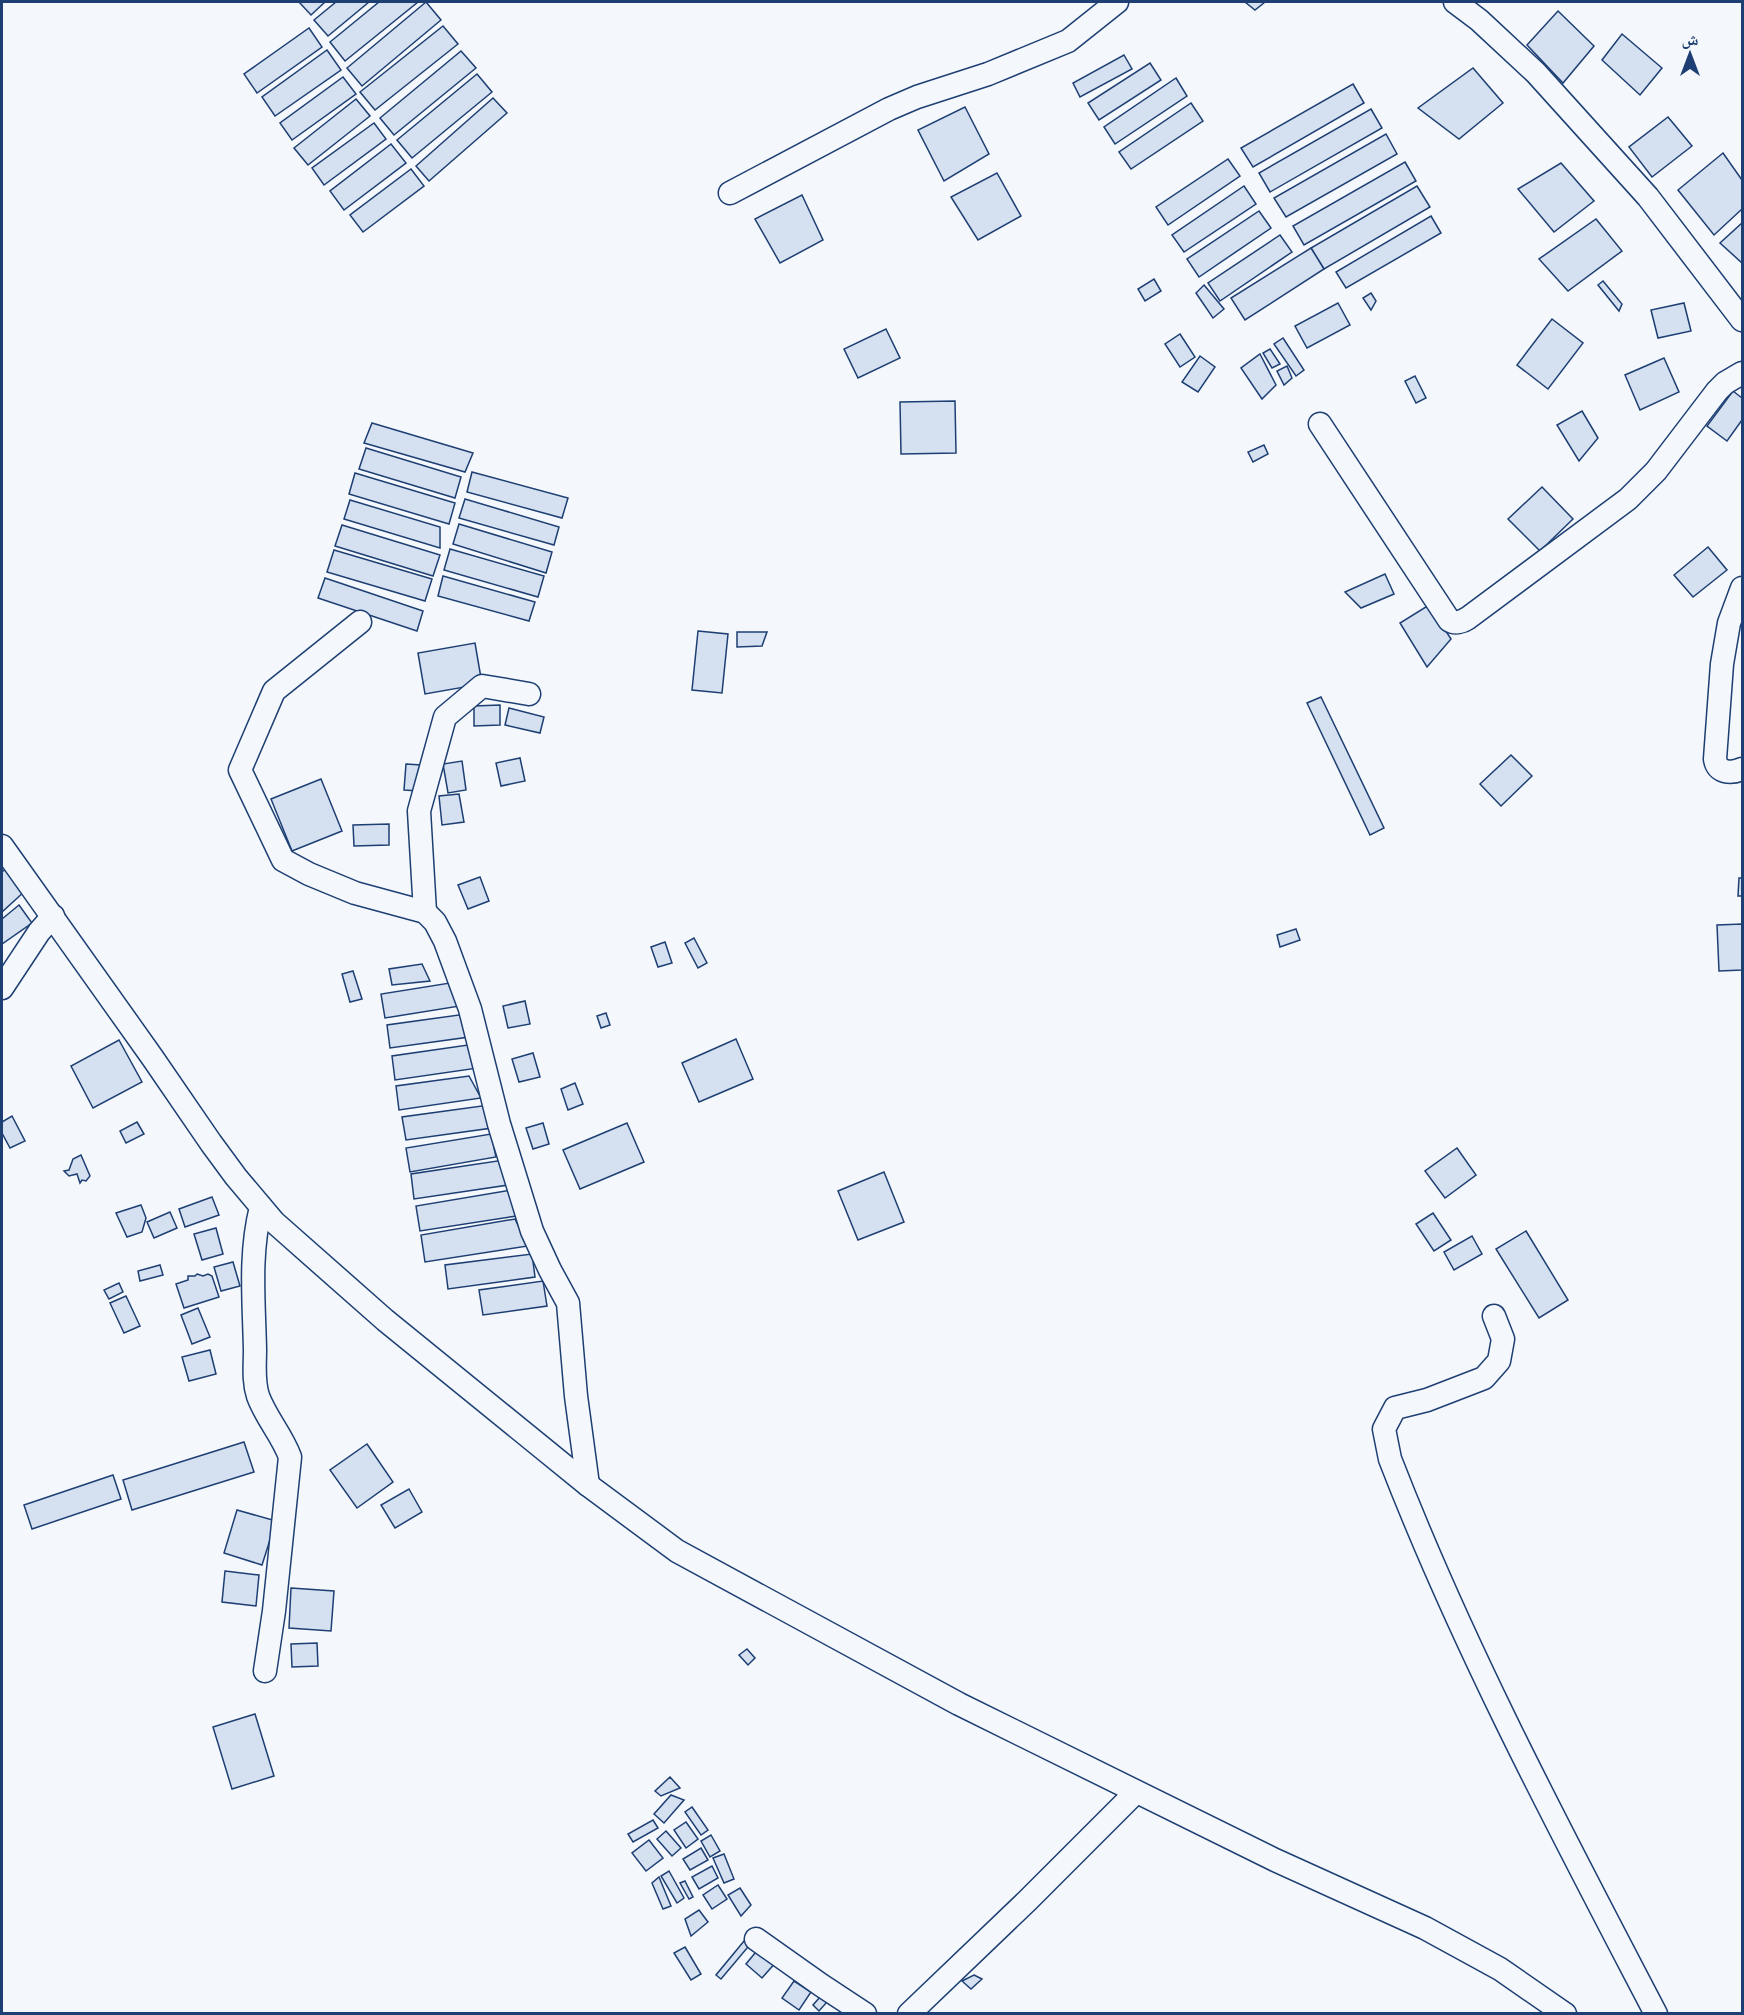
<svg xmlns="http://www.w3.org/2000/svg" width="1744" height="2015" viewBox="0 0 1744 2015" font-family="Cabin,'Noto Naskh Arabic',sans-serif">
<rect width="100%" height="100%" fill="#f4f7fb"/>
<!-- building -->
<g fill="#d5e0f0" stroke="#1d3f73" stroke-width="1.5">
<polygon points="299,2 325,2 311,15"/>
<polygon points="336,2 369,2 328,36 314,20"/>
<polygon points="379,2 418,2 345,61 330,42"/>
<polygon points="426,2 441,20 362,86 347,68"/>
<polygon points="1245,2 1265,2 1255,10"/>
<polygon points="1558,11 1594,46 1563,83 1527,45"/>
<polygon points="443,26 458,44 375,110 360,92"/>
<polygon points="309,28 322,47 257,93 244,74"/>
<polygon points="1622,34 1662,68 1640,95 1602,60"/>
<polygon points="327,50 341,70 275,116 262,97"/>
<polygon points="461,51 476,68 394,135 380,118"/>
<polygon points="1124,55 1132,69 1080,97 1073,83"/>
<polygon points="1150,63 1161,80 1099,120 1088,103"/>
<polygon points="1473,68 1503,103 1459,139 1418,108"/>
<polygon points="477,74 492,92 412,158 397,140"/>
<polygon points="343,77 356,94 292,140 280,123"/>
<polygon points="1176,78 1187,96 1115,144 1104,127"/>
<polygon points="1353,84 1364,103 1253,167 1241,148"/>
<polygon points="493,98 507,113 429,181 416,166"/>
<polygon points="356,99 370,116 308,165 294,148"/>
<polygon points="1191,103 1203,121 1131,169 1119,152"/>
<polygon points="965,107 989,154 944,181 918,130"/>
<polygon points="1371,109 1382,128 1270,192 1259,173"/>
<polygon points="1668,117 1692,146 1652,177 1629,147"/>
<polygon points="374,123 386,139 324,185 312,168"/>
<polygon points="1386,134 1397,154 1286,217 1274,198"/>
<polygon points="391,144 406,163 344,210 330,191"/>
<polygon points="1723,153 1742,180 1742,209 1714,235 1678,190"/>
<polygon points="1228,159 1240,176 1168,225 1156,207"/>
<polygon points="1405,162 1416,181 1304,245 1293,226"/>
<polygon points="1561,163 1594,201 1554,232 1518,189"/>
<polygon points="411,169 424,186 363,232 350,215"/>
<polygon points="997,173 1021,216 978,240 951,197"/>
<polygon points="1244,186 1256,204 1184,252 1172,235"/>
<polygon points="1417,186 1430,207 1324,269 1311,248"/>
<polygon points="802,195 823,240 780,263 755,219"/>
<polygon points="1259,211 1271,228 1199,277 1187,259"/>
<polygon points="1431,216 1441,233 1346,288 1336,272"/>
<polygon points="1596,219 1622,251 1568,291 1539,259"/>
<polygon points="1742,223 1742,263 1720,243"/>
<polygon points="1280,235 1292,252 1220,301 1208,283"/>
<polygon points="1311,248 1324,269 1245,320 1231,298"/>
<polygon points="1154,279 1161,291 1145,301 1138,289"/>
<polygon points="1603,281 1622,304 1619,311 1598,285"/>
<polygon points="1204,285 1224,309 1213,318 1196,293"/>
<polygon points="1371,293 1376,301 1371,310 1363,298"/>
<polygon points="1338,303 1350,325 1307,348 1295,326"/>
<polygon points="1684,303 1691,331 1658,338 1651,310"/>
<polygon points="1552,319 1583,343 1548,389 1517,365"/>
<polygon points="886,329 900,358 858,378 844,349"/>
<polygon points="1180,334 1195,357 1180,367 1165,344"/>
<polygon points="1283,338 1304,370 1296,376 1274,344"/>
<polygon points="1270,349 1280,364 1272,368 1263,353"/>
<polygon points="1260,354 1276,385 1262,399 1241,368"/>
<polygon points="1200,356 1215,367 1198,392 1182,382"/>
<polygon points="1664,358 1679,392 1640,410 1625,375"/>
<polygon points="1287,366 1292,378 1284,385 1277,371"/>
<polygon points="1415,376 1426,398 1416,403 1405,381"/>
<polygon points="1733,391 1742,398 1742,420 1727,441 1707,426"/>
<polygon points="955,401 956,453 901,454 900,402"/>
<polygon points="1582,411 1598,438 1579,461 1557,425"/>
<polygon points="372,423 473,453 465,472 364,443"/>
<polygon points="1264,445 1268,454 1253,462 1248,452"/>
<polygon points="366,448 461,477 455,498 359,469"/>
<polygon points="472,472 568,498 562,518 467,492"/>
<polygon points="355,473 455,503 449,524 349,494"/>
<polygon points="1542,487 1573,519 1540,551 1508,519"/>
<polygon points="465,499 559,527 554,545 459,518"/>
<polygon points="350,500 440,527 440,548 344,519"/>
<polygon points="459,524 552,552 546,573 453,544"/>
<polygon points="342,525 440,555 433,576 335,546"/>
<polygon points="1708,547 1727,570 1693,597 1674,575"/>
<polygon points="450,549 544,576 538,597 444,570"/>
<polygon points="334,550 432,579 425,601 327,572"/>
<polygon points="1385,574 1394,594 1361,608 1345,592"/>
<polygon points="443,576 535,602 529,621 438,596"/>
<polygon points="325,578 423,611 417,631 318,598"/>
<polygon points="1429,605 1451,639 1427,667 1400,623"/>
<polygon points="698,631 728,634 722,693 692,690"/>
<polygon points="737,632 767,632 762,646 737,647"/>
<polygon points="475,643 482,684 425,694 418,653"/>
<polygon points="1321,697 1384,828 1370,835 1307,703"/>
<polygon points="500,705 500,725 474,726 474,706"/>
<polygon points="509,708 544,717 540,733 505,725"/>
<polygon points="1511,755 1532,776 1501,806 1480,784"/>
<polygon points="520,758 525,781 501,786 496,763"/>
<polygon points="462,761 466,790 448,793 443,764"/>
<polygon points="406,764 421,765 419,791 404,790"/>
<polygon points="321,779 342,831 292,851 271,799"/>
<polygon points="459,794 464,822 442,825 439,796"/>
<polygon points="389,824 389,845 354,846 353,825"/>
<polygon points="7,868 25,891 2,912 2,872"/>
<polygon points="480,877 489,901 468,909 458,885"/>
<polygon points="1739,878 1742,878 1742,896 1738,896"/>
<polygon points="19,905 32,923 2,944 2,919"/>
<polygon points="1742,924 1742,970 1719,971 1717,925"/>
<polygon points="1296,929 1300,940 1280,947 1277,935"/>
<polygon points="694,938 707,963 698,968 685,943"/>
<polygon points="665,942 672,963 658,967 651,947"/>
<polygon points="422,964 430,981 392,985 389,969"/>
<polygon points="353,971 362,999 350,1002 342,974"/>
<polygon points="456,982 460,1006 385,1018 381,994"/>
<polygon points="525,1001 530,1024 508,1028 503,1006"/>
<polygon points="606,1013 610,1025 601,1028 597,1016"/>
<polygon points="466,1014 469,1037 390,1048 387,1025"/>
<polygon points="736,1039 753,1079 699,1102 682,1063"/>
<polygon points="119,1040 142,1082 93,1108 71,1066"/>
<polygon points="468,1045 478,1068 395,1080 392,1056"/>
<polygon points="533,1053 540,1077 519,1082 512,1059"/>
<polygon points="469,1076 481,1098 399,1110 396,1086"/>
<polygon points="575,1083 583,1104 568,1110 561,1089"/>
<polygon points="489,1105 492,1128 406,1140 402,1117"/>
<polygon points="12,1116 25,1141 10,1148 2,1133 2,1122"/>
<polygon points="137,1122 144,1134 126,1143 120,1131"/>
<polygon points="543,1123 549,1144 533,1149 526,1128"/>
<polygon points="627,1123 644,1162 580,1189 563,1150"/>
<polygon points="491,1134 496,1157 410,1172 406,1148"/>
<polygon points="1457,1148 1476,1175 1445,1198 1425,1171"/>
<polygon points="81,1155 90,1176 86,1181 82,1180 80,1183 77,1174 69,1176 64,1171 69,1170 73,1159"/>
<polygon points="504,1160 508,1185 414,1199 411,1174"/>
<polygon points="884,1172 904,1222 858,1240 838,1191"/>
<polygon points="512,1190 516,1216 420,1231 416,1206"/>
<polygon points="212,1197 219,1215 185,1227 179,1209"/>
<polygon points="141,1205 146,1218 142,1232 127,1237 116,1213"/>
<polygon points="170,1212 177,1228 154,1238 147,1222"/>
<polygon points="1433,1213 1451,1240 1434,1251 1416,1224"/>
<polygon points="515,1219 528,1246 425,1262 421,1235"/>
<polygon points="216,1228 223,1254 202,1260 194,1234"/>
<polygon points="1526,1231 1568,1300 1539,1318 1496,1249"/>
<polygon points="1472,1236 1482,1254 1454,1270 1444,1252"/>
<polygon points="532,1254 535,1277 448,1289 445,1265"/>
<polygon points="233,1262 240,1286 221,1291 214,1267"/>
<polygon points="160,1265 163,1275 140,1281 138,1271"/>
<polygon points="197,1274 203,1276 208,1274 212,1276 219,1297 184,1308 176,1284 188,1280 188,1276 195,1276"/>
<polygon points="543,1281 547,1306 483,1315 479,1290"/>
<polygon points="119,1283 123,1292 109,1299 104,1290"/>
<polygon points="126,1296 140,1326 124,1333 110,1303"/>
<polygon points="198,1308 210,1337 192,1344 181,1315"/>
<polygon points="210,1350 216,1374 189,1381 182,1357"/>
<polygon points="244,1442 254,1472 132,1510 123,1480"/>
<polygon points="367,1444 393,1482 357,1508 330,1470"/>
<polygon points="113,1475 121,1499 32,1529 24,1505"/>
<polygon points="409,1489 422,1512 395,1528 381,1505"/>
<polygon points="237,1510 276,1521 262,1565 224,1553"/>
<polygon points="225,1571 259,1575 256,1606 222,1602"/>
<polygon points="291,1588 334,1591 331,1631 289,1628"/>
<polygon points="317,1643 318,1666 292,1667 291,1644"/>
<polygon points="747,1649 755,1658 748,1665 739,1655"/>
<polygon points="255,1714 274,1776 232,1789 213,1727"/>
<polygon points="670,1777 680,1788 661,1796 655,1791"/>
<polygon points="671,1795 684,1800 664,1823 654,1814"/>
<polygon points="692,1807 708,1830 701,1835 685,1812"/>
<polygon points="653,1820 658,1828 633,1842 628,1834"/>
<polygon points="686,1822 698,1839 686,1848 674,1830"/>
<polygon points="666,1831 681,1848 672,1856 657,1839"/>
<polygon points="711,1835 720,1851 710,1857 701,1841"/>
<polygon points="649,1840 663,1858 646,1871 632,1853"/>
<polygon points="701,1848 708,1860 690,1870 683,1859"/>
<polygon points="724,1854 734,1879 724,1883 713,1858"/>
<polygon points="712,1866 718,1878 699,1889 692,1877"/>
<polygon points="669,1871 684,1898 677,1903 661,1876"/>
<polygon points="659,1877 671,1906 663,1909 652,1883"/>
<polygon points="685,1881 693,1897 689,1899 680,1883"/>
<polygon points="718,1885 727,1899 712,1909 703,1895"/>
<polygon points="740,1888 751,1905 741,1916 728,1895"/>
<polygon points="699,1910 708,1922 691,1936 685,1919"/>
<polygon points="749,1935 753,1941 721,1979 716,1975"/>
<polygon points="685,1947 701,1974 691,1980 674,1953"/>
<polygon points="760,1947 777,1961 762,1978 746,1964"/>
<polygon points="974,1975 982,1979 971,1989 962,1981"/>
<polygon points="794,1981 811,1992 799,2010 782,1998"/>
<polygon points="820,1997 827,2002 819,2011 813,2005"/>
</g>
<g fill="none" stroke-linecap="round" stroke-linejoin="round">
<defs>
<g id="minor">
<polyline points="1455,2 1479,20 1536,73 1648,197 1742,320"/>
<polyline points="730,193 889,109 917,97 988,74 1068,41 1117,2"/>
<path d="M1320 424 1449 620C1455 624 1462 622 1468 618L1628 499 1656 471 1717 391 1725 383 1742 373"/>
<path d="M1742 588 1729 623 1722 664 1715 759C1717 773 1731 774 1742 769"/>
<polyline points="360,622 274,691 240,770 283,860 309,874 355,893 425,912 435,922 445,941 470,1009 499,1124 532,1231 550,1270 568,1303 576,1396 588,1485"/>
<polyline points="2,846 152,1057 211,1143 236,1177 274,1222 385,1320 588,1485 677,1551 959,1704 1275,1860 1425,1928 1500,1969 1565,2014"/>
<polyline points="425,912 419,811 445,717 482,686 529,694"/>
<polyline points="2,988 39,932 53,916"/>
<path d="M261 1207C249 1255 254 1301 255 1350 255 1365 253 1381 258 1396 266 1418 282 1435 290 1457L274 1611 265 1671"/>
<path d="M1494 1316 1503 1339 1499 1361 1484 1378 1427 1400 1395 1408 1384 1429 1390 1459C1464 1650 1561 1832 1656 2014"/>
<polyline points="756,1939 821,1985 865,2014"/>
<polyline points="909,2014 1027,1901 1136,1792"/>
</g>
</defs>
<!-- minor casing -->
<use href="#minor" stroke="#1d3f73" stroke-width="25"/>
<!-- minor -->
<use href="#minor" stroke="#f4f7fb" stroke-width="22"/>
</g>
<!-- border -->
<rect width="1744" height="2015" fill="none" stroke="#1d3f73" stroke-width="6"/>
<!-- north arrow -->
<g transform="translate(1690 54)" stroke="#f4f7fb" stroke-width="4.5" paint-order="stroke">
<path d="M0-4.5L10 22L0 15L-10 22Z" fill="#1d3f73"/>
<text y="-9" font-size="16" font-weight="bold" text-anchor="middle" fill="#1d3f73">ش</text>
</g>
</svg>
